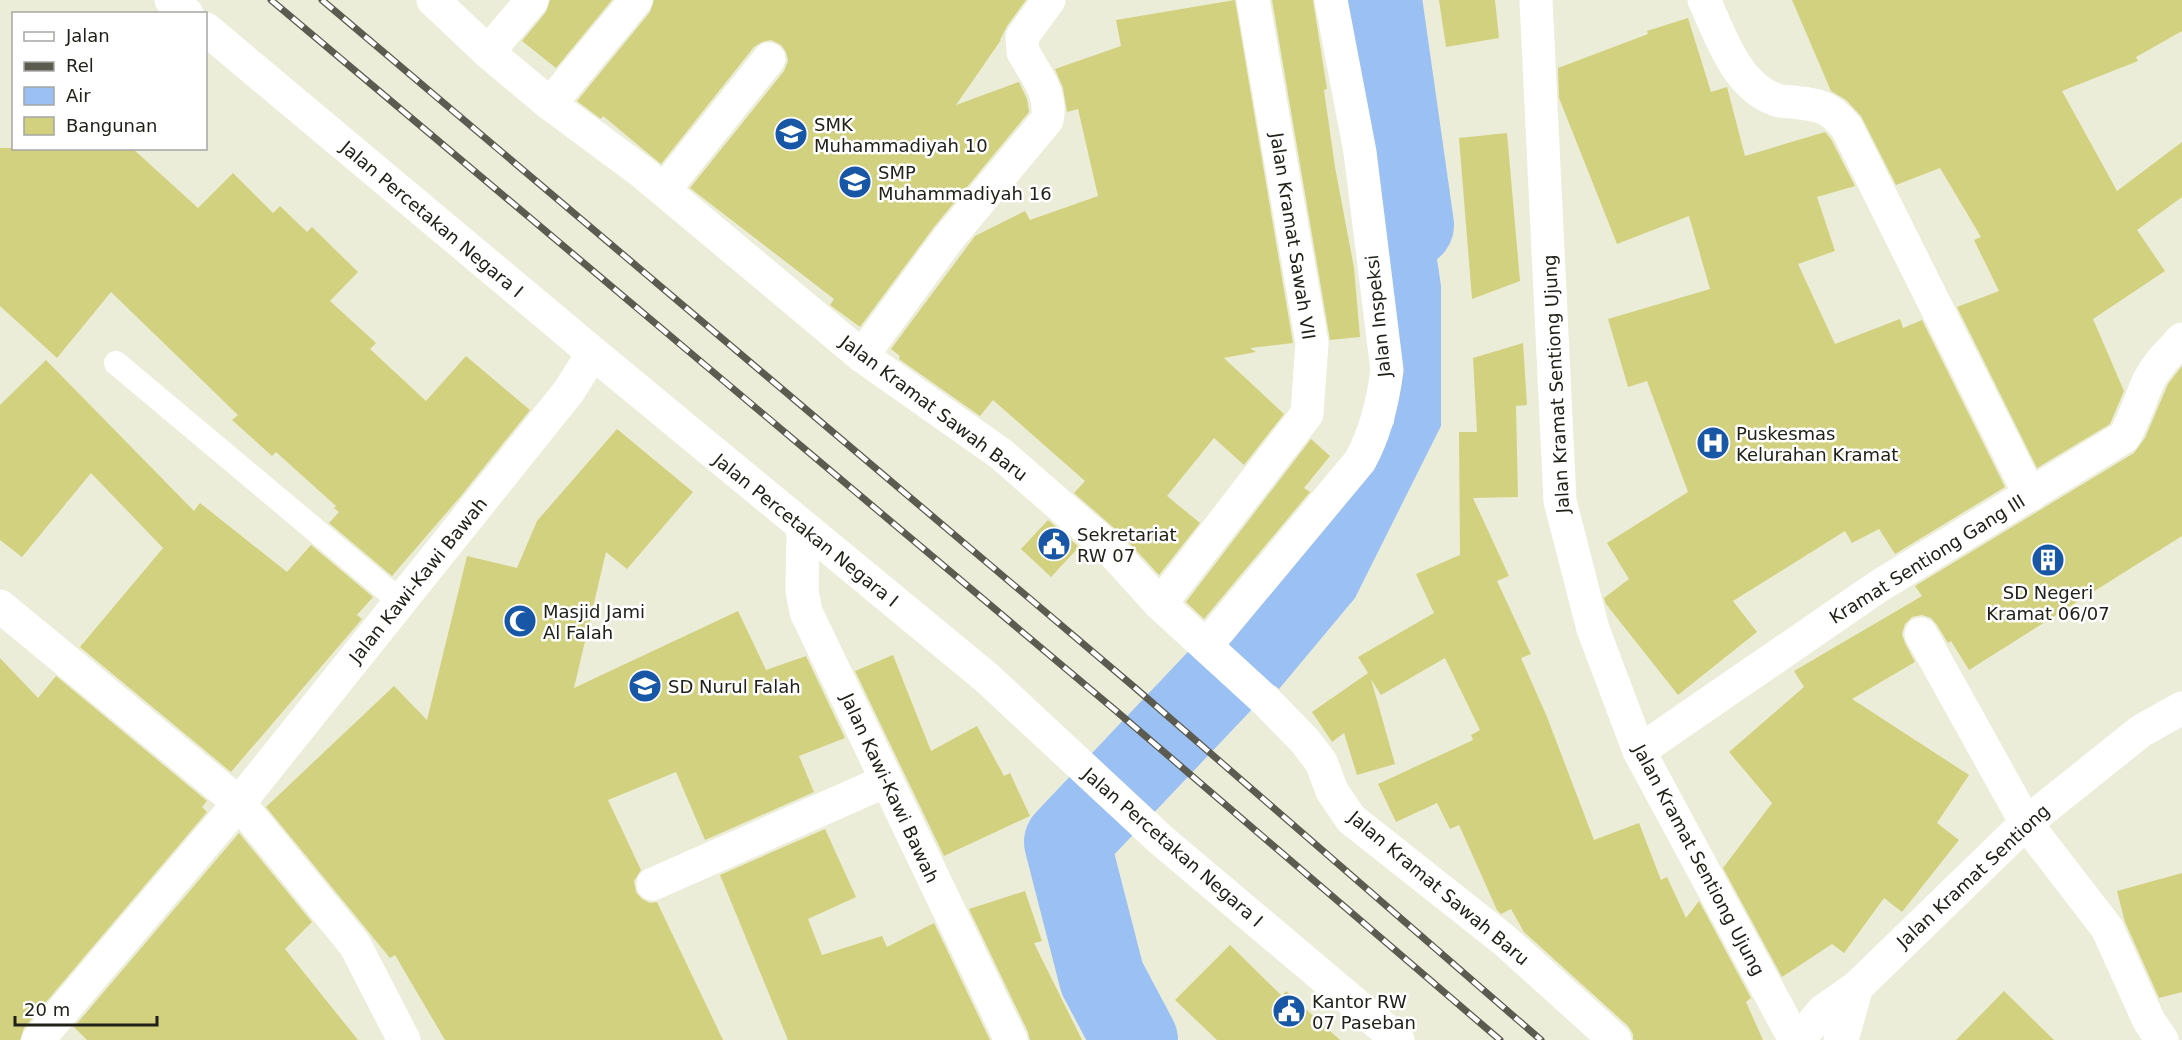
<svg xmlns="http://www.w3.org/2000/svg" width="2182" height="1040" viewBox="0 0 2182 1040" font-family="'DejaVu Sans',sans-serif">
<rect width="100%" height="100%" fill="#ecedd8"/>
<!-- water -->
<polygon fill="#9bc0f3" points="1414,103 1441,286 1441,426 1355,598 1279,689 1226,646 1364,477 1394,423 1398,359 1365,116"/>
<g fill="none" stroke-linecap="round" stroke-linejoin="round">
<!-- river -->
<g stroke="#9bc0f3" stroke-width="86">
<polyline points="1379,0 1411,225"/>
<polyline points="1135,1040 1102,978 1067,842 1301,595"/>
</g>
</g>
<!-- building -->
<g fill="#d2d17f">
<polygon points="550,0 612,0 556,68 522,41 546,12"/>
<polygon points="654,0 1026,0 1007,26 1000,40 1001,40 956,105 1019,82 1027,99 1029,112 934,227 860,327 830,305 834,299 690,188 784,71 788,61 786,52 781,45 771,40 762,42 754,47 661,164 603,116 601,119 577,101 650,12"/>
<polygon points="1235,0 1293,343 1250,348 1256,352 1224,358 1284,414 1244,465 1214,438 1167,496 1200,523 1159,575 1121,534 1074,493 1085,481 993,400 980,416 899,359 900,356 891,349 975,236 1025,211 1030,220 1098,196 1078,109 1067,112 1063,88 1055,69 1121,46 1116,20"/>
<polygon points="1272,0 1313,0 1327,89 1324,90 1335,167 1354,268 1360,337 1330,340"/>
<polygon points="1439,0 1495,0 1499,38 1446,47"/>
<polygon points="1792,0 2182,0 2182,31 2136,57 2138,61 2062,91 2117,191 2182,142 2182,197 2137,230 2165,271 2093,319 2124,391 2110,424 2037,468 1957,307 1999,291 1974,240 1981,237 1940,168 1896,185 1861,116 1846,100 1831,91"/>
<polygon points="1688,18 1711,92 1727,87 1745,156 1825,132 1831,139 1855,186 1817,197 1835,251 1798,264 1835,344 1900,319 1903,328 1922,320 2005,487 1895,554 1879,529 1852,543 1845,531 1733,601 1757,632 1678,695 1606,604 1604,598 1629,579 1607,543 1688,492 1647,381 1628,387 1608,319 1710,289 1689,216 1617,244 1559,98 1558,68 1648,34 1647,31"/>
<polygon points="1507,133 1520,281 1472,299 1459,138"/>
<polygon points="0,148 132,148 198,208 233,173 273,213 280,206 307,232 312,227 358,272 330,301 376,343 370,349 426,401 466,356 530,410 460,497 392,576 329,523 339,512 334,508 336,506 276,452 272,456 232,420 238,415 111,292 57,358 0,306"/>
<polygon points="1523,343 1527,405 1516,406 1518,497 1473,498 1509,576 1497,581 1531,654 1521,658 1547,717 1594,840 1639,823 1661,880 1667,877 1686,918 1699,901 1751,998 1746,1002 1763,1040 1633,1040 1633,1034 1628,1026 1524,932 1511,909 1501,914 1497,910 1459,825 1450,829 1437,803 1396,822 1378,784 1473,740 1471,735 1480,730 1445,658 1381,695 1371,679 1395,764 1357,775 1344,733 1332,742 1312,712 1368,673 1358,657 1434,613 1416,574 1460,555 1459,432 1477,432 1473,358"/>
<polygon points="46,360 194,511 200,503 287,572 311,545 373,597 357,615 362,619 231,772 80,647 163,548 91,473 22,557 0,540 0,405"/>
<polygon points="2182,366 2182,536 1969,670 1951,641 1948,643 1937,625 1931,618 1922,615 1912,617 1905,624 1902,634 1905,643 1915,662 1852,699 1969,775 1937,823 1959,840 1902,912 1884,898 1844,953 1832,944 1782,977 1723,868 1772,803 1729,752 1804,687 1794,671 1922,596 1915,586 2134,453 2145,438 2168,384"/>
<polygon points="617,429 693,492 627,569 606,552 574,688 738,611 766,670 806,656 845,738 799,756 814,792 705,840 676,772 608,800 641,870 634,881 636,892 642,899 650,903 657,902 723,1040 445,1040 395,955 390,958 266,807 394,686 427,720 467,556 517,568 537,521"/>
<polygon points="1311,439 1330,456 1304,488 1310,492 1204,619 1186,602"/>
<polygon points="1048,520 1079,547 1051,577 1021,549"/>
<polygon points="893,655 931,751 977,726 1004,776 1010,773 1030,816 944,856 855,671"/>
<polygon points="0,658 38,698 56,676 207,801 202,807 207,812 24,1028 20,1040 0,1040"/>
<polygon points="825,829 856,897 808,919 822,955 882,936 887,947 934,923 990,1040 788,1040 720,875"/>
<polygon points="239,833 312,922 285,949 358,1040 87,1040 74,1027"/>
<polygon points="2182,873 2182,992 2159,998 2125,922 2117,891"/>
<polygon points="1025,891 1042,941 1034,943 1082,1040 1030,1040 1028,1032 969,909"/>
<polygon points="1230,945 1282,996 1286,991 1340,1040 1217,1040 1175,1000"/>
<polygon points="2004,991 2054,1040 1956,1040"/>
</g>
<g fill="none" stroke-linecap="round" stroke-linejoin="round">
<!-- service -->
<polyline stroke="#fff" stroke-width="24" points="116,363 401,602"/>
<!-- minor -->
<g stroke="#fff" stroke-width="33">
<polyline points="171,0 187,14"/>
<polyline points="1536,0 1560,501 1593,629 1639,751 1795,1040"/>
<path d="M1704 0C1720 34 1735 84 1774 99 1779 102 1786 101 1792 102 1820 105 1829 106 1847 128L2030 495"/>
<polyline points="206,29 593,353 987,678 1160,839 1398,1040"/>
<polyline points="488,52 532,0"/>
<polyline points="550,104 636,0"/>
<polyline points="664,190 769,59"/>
<path d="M862 356 948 239 1047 120C1053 94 1035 74 1023 52L1022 37 1049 0"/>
<polyline points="803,527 802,591 806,612 1011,1040"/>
<polyline points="1159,603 1169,593 1307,414 1312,343 1253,0"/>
<polyline points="0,606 239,803 355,945 404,1040"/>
<polyline points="1921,634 2026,823 2107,928 2149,1021 2162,1040"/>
<path d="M1206 646 1360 461C1376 432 1383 402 1387 370L1360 152 1331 0"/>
<path d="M1639 751 1879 586 2124 437C2135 419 2140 399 2149 380 2157 364 2170 352 2182 339"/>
<polyline points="653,884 886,781"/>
<polyline points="38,1040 239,803 569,391 593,353"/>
</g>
<!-- tertiary -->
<g stroke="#fff" stroke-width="33">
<polyline points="433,0 488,52 550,104 642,172 862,356 1001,454 1109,548 1159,603 1266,701 1305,741 1321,762 1332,791 1351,819 1504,940 1615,1040"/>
<polyline points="1798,1040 1823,1011 1857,987 2026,823 2141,731 2182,708"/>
<polyline points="1840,1040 1843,1036 1857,987"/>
</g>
<defs>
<g id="rail">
<polyline points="271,0 1115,710 1500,1040"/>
<polyline points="322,0 1133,686 1541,1040"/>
</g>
</defs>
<!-- rail casing -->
<use href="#rail" stroke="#5b5b50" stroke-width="7"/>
<!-- rail -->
<use href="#rail" stroke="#fff" stroke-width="4.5" stroke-dasharray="14" stroke-linecap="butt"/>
</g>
<!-- icons -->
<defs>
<symbol id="school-disc" viewBox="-11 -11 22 22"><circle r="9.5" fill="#1856a6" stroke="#fff"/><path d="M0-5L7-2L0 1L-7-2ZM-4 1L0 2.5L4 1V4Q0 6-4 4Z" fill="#fff"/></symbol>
<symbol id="hospital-disc" viewBox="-11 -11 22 22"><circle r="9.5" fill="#1856a6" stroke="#fff"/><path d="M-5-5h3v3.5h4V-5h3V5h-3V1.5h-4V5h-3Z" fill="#fff"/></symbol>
<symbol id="civic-disc" viewBox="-11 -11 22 22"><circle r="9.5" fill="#1856a6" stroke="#fff"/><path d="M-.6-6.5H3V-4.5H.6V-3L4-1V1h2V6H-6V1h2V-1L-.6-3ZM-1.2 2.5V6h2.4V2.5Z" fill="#fff"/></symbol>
<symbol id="building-disc" viewBox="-11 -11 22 22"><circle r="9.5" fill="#1856a6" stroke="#fff"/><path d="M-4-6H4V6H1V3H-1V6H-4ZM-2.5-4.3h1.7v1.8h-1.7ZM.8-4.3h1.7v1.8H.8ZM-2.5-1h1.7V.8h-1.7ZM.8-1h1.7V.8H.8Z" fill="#fff"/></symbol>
<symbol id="mosque-disc" viewBox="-11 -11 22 22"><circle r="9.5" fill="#1856a6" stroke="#fff"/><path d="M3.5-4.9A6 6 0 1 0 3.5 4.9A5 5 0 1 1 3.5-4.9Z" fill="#fff"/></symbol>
</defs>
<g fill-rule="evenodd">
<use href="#school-disc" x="772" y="115" width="38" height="38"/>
<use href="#school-disc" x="836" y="163" width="38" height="38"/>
<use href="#hospital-disc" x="1694" y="424" width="38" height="38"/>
<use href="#civic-disc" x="1035" y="525" width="38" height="38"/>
<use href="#building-disc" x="2029" y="541" width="38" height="38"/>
<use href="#mosque-disc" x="501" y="602" width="38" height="38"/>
<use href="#school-disc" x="626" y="667" width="38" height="38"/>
<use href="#civic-disc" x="1270" y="992" width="38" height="38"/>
</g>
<g text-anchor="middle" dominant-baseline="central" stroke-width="5" stroke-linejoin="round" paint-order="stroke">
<!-- poi labels -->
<g font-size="18" fill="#212119" stroke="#fff" text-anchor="start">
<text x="814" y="124">SMK<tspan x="814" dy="21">Muhammadiyah 10</tspan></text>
<text x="878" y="172">SMP<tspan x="878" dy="21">Muhammadiyah 16</tspan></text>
<text x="1736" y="433">Puskesmas<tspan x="1736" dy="21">Kelurahan Kramat</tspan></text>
<text x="1077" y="534">Sekretariat<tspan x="1077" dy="21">RW 07</tspan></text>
<text x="2048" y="592" text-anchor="middle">SD Negeri<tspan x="2048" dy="21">Kramat 06/07</tspan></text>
<text x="543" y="611">Masjid Jami<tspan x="543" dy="21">Al Falah</tspan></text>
<text x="668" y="686">SD Nurul Falah</text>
<text x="1312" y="1001">Kantor RW<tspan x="1312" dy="21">07 Paseban</tspan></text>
</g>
<!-- street labels -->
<g font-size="18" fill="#212119" stroke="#fff">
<text transform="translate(432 219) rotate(40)">Jalan Percetakan Negara I</text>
<text transform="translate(1293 236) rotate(81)">Jalan Kramat Sawah VII</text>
<text transform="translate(1378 316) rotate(-96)">Jalan Inspeksi</text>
<text transform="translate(1556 384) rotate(-93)">Jalan Kramat Sentiong Ujung</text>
<text transform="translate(934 408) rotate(37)">Jalan Kramat Sawah Baru</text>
<text transform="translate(806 530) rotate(39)">Jalan Percetakan Negara I</text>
<text transform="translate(1927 559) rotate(-32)">Kramat Sentiong Gang III</text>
<text transform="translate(418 580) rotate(-51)">Jalan Kawi-Kawi Bawah</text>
<text transform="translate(890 788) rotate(65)">Jalan Kawi-Kawi Bawah</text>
<text transform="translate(1173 847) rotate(41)">Jalan Percetakan Negara I</text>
<text transform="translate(1699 860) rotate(62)">Jalan Kramat Sentiong Ujung</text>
<text transform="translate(1973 876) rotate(-43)">Jalan Kramat Sentiong</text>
<text transform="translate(1439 888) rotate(40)">Jalan Kramat Sawah Baru</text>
</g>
</g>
<!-- legend -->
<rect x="12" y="12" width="195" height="138" fill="#ffffff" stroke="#a6a6a3" stroke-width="1.5"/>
<rect x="24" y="32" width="30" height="9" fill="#ffffff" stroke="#a6a6a3" stroke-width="1.5"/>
<text x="66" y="42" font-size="18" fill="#212119">Jalan</text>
<rect x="24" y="62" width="30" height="9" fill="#5b5b50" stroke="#a6a6a3" stroke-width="1.5"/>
<text x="66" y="72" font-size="18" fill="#212119">Rel</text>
<rect x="24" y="87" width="30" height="18" fill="#9bc0f3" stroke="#a6a6a3" stroke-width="1.5"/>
<text x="66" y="102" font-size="18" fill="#212119">Air</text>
<rect x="24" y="117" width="30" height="18" fill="#d2d17f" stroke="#a6a6a3" stroke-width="1.5"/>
<text x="66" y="132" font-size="18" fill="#212119">Bangunan</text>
<!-- scale -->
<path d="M15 1016v9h142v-9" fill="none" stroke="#212119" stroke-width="3"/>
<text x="24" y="1016" font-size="18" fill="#212119" stroke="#ffffff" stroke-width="4.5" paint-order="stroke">20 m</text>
</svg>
